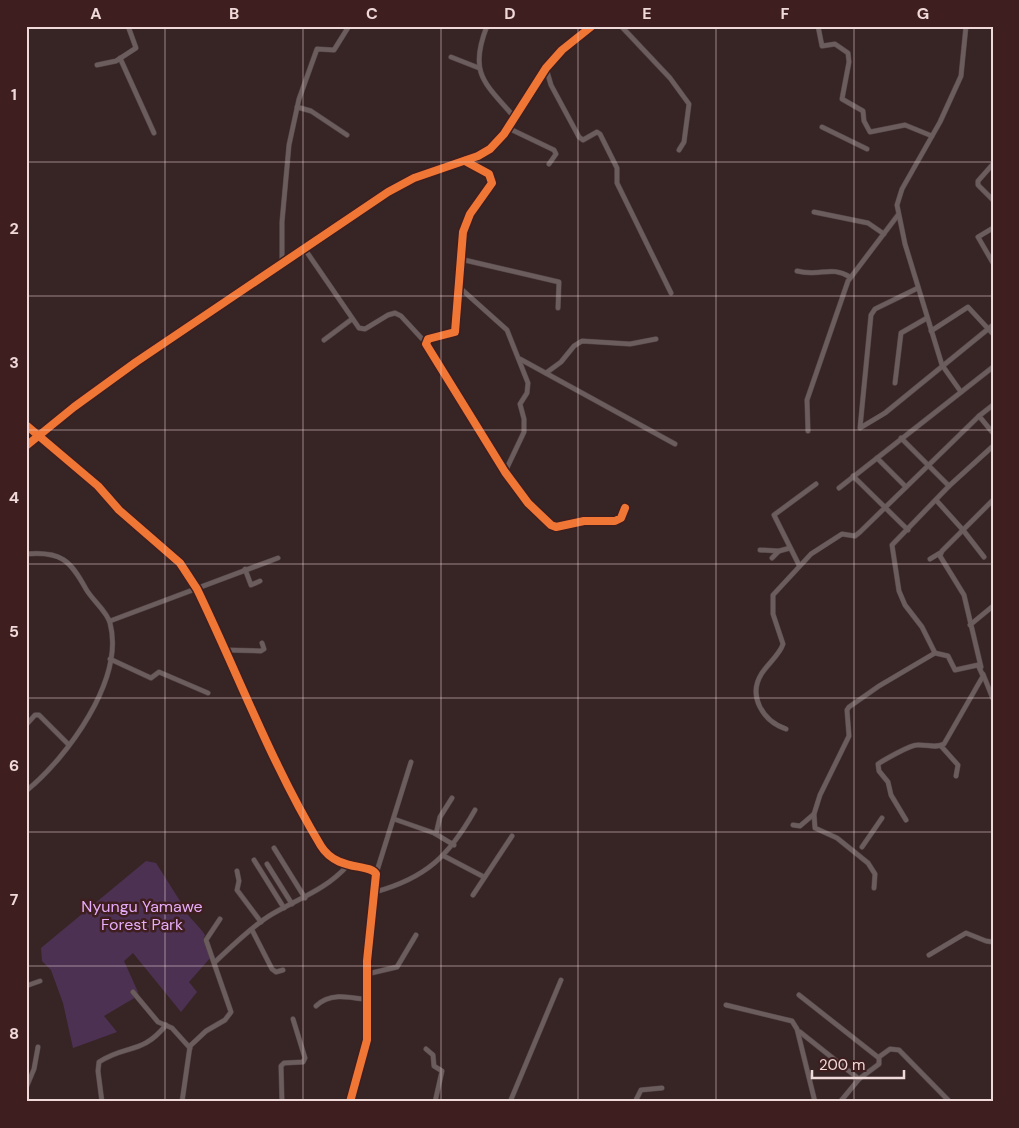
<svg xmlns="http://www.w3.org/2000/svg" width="1019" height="1128" viewBox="0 0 1019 1128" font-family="'DM Sans',sans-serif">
<rect width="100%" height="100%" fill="#372526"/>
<!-- green -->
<path fill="#4d3153" d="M146 861 156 863 180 901C183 913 198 924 205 935L203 940 211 957 189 982 197 992 181 1012 133 953 124 961 138 992 136 997 104 1016 117 1032 73 1048 63 1003 51 970 42 961 41 948Z"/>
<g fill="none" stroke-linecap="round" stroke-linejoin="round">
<defs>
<g id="minor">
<path d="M487 26C468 74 485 83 515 118"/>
<polyline points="621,26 670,78 689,104 684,142 679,150"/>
<polyline points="818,26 822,46 835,44 848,53 849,62 842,99 863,111 864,121 870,132 905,125 932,136"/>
<polyline points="451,57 479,68"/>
<polyline points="120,58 154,133"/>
<polyline points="97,65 116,61 136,48 128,26"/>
<polyline points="546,68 551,85 579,137 583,140 597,132 600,134 617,168 617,183 671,293"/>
<polyline points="297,107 311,111 347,135"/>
<polyline points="822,127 867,149"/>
<polyline points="508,128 554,150 556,154 549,164"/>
<polyline points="465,161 489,174 492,183 470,214 463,232 455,332 428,339 426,344 505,472 528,503 551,525 556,527 584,521 615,521 621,518 625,508"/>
<polyline points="993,164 978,181 978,185 993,200"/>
<polyline points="814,212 868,223 884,234"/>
<polyline points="993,228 978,237 993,263"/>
<polyline points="304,248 359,328 365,329 388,315 395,313 401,316 425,342"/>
<polyline points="460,259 559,282 558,308"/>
<polyline points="282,263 282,222 289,145 299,99 317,49 334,50 349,26"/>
<path d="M797 271C820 277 831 265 850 277"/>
<polyline points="459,287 507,330 528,383 527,393 520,404 524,419 524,432 505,472"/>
<polyline points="918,288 875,309 871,315 860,428 885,413 993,325"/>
<polyline points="931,331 968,307 993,334"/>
<polyline points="324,340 352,319"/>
<polyline points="520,359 675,444"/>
<polyline points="546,373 561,362 574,346 582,341 630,344 656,339"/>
<polyline points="895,383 901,333 927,318"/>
<polyline points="961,392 942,365 905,244 897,205 902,189 940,122 961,76 966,26"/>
<polyline points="979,416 993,433"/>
<path d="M26 425 98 486 119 510 180 563 197 589C238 674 272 765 321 846 337 872 370 863 376 874L367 961V1040L350 1102"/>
<polyline points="808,431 807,400 848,281 898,215"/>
<polyline points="901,438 949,486"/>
<polyline points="26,446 74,407 136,362 388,192 414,178 478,156 490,149 504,134 546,68 562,50 592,26"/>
<polyline points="877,458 906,487"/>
<polyline points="853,476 908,530"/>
<polyline points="839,488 993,367"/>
<polyline points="936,500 963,530 942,551 940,556 964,595 981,667"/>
<polyline points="760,550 779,551"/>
<path d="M26 554C61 551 70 560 86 589 92 600 107 611 110 623 125 679 67 758 26 791"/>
<polyline points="984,557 963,530 993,500"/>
<polyline points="772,558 779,551 790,548"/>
<polyline points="930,559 940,553"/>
<polyline points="799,565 774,515 816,484"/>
<polyline points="245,569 251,585 260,581"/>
<polyline points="110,621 278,558"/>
<polyline points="970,625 993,606"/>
<polyline points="226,650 261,651 264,649 262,643"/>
<polyline points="935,653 922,627 905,605 899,591 892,545 949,486 993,446"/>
<polyline points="110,659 151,678 159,672 208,693"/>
<polyline points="983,674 993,699"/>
<polyline points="26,725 35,715 39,715 68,744"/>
<path d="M786 729C763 721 747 696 762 673 768 664 780 654 783 644L773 614V595L811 554 842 534 855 536 860 532 979 416 993 405"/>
<polyline points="941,746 958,765 956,776"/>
<polyline points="814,814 815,828 837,838 868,863 875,874 874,888"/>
<polyline points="394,819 434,833 454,845"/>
<path d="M793 825 800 826 814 814 820 795 849 736 847 710 849 707 879 686 935 653 948 656 955 670 978 665 983 676 944 744C935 749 927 744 917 745 910 745 884 760 878 764L879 771 888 782 891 795 906 820"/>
<polyline points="436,834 440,817 452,798"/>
<polyline points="862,847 882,818"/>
<polyline points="274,848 305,898"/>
<polyline points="444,856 484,877"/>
<polyline points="254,860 284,908"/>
<polyline points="267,864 292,904"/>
<polyline points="237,871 239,881 237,890 261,922"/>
<polyline points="376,874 411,762"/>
<path d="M375 892C426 878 449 856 475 810"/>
<polyline points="473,895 512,836"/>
<polyline points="252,930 272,969 276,972 283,970"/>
<polyline points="929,955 966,933 986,941 993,942"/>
<path d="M215 962C231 947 250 928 269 916 295 900 326 890 347 866"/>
<polyline points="367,974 397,967 416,935"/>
<polyline points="26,986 40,981"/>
<polyline points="133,992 158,1022 172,1028 190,1048"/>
<polyline points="799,995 879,1058 879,1064 859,1079 840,1102"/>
<polyline points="726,1005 792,1021 797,1029 815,1102"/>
<path d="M316 1006C330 992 350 997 369 1000"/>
<polyline points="800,1032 859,1079"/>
<polyline points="426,1049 433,1055 434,1066 442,1071 435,1102"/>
<polyline points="879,1057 890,1049 899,1050 950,1102"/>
<polyline points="26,1088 34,1069 38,1047"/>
<path d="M102 1102 98 1071 99 1062C126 1044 142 1055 166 1025"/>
<polyline points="182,1102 190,1046 206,1031 225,1020 231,1012 206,940 220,919"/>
<polyline points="282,1102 281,1066 284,1063 303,1062 305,1058 293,1019"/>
<polyline points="510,1102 561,980"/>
<polyline points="635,1102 641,1090 662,1088"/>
</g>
</defs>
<!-- minor casing -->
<use href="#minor" stroke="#534344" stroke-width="5.5"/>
<!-- minor -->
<use href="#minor" stroke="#6b5c5d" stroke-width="4.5"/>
<defs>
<g id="cycleway">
<polyline points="465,161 489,174 492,183 470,214 463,232 455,332 428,339 426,344 505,472 528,503 551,525 556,527 584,521 615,521 621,518 625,508"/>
<path d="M26 425 98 486 119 510 180 563 197 589C238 674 272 765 321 846 337 872 370 863 376 874L367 961V1040L350 1102"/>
<polyline points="26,446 74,407 136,362 388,192 414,178 478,156 490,149 504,134 546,68 562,50 592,26"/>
</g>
</defs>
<!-- cycleway casing -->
<use href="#cycleway" stroke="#3e1e1f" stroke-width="11"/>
<!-- cycleway -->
<use href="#cycleway" stroke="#f07635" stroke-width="8"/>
</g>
<!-- grid -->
<path fill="none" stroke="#f0d9d9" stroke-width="1" stroke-opacity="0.55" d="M165 26V1102M303 26V1102M441 26V1102M578 26V1102M716 26V1102M854 26V1102M26 162H993M26 296H993M26 430H993M26 564H993M26 698H993M26 832H993M26 966H993"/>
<g text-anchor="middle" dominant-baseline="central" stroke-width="5" stroke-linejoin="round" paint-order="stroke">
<!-- park labels -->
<g font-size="16" fill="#e7acf9" stroke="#3e1e1f">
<text x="142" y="906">Nyungu Yamawe<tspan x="142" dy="18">Forest Park</tspan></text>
</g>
</g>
<!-- border -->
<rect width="1019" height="1128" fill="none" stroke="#3e1e1f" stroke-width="55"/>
<!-- scale -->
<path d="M812 1070v8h92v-8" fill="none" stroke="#f0d9d9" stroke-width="2.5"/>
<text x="819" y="1070" font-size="15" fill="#f0d9d9" stroke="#3e1e1f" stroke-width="4" paint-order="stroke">200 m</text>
<rect x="28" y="28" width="964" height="1072" fill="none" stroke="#f0d9d9" stroke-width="2"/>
<g font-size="16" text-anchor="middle" font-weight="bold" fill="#f0d9d9">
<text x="96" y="19">A</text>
<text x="234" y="19">B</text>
<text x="372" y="19">C</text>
<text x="510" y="19">D</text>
<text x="647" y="19">E</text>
<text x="785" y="19">F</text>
<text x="923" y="19">G</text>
<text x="14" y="100">1</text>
<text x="14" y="234">2</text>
<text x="14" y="368">3</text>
<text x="14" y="503">4</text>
<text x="14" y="637">5</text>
<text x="14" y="771">6</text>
<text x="14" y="905">7</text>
<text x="14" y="1039">8</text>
</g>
</svg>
